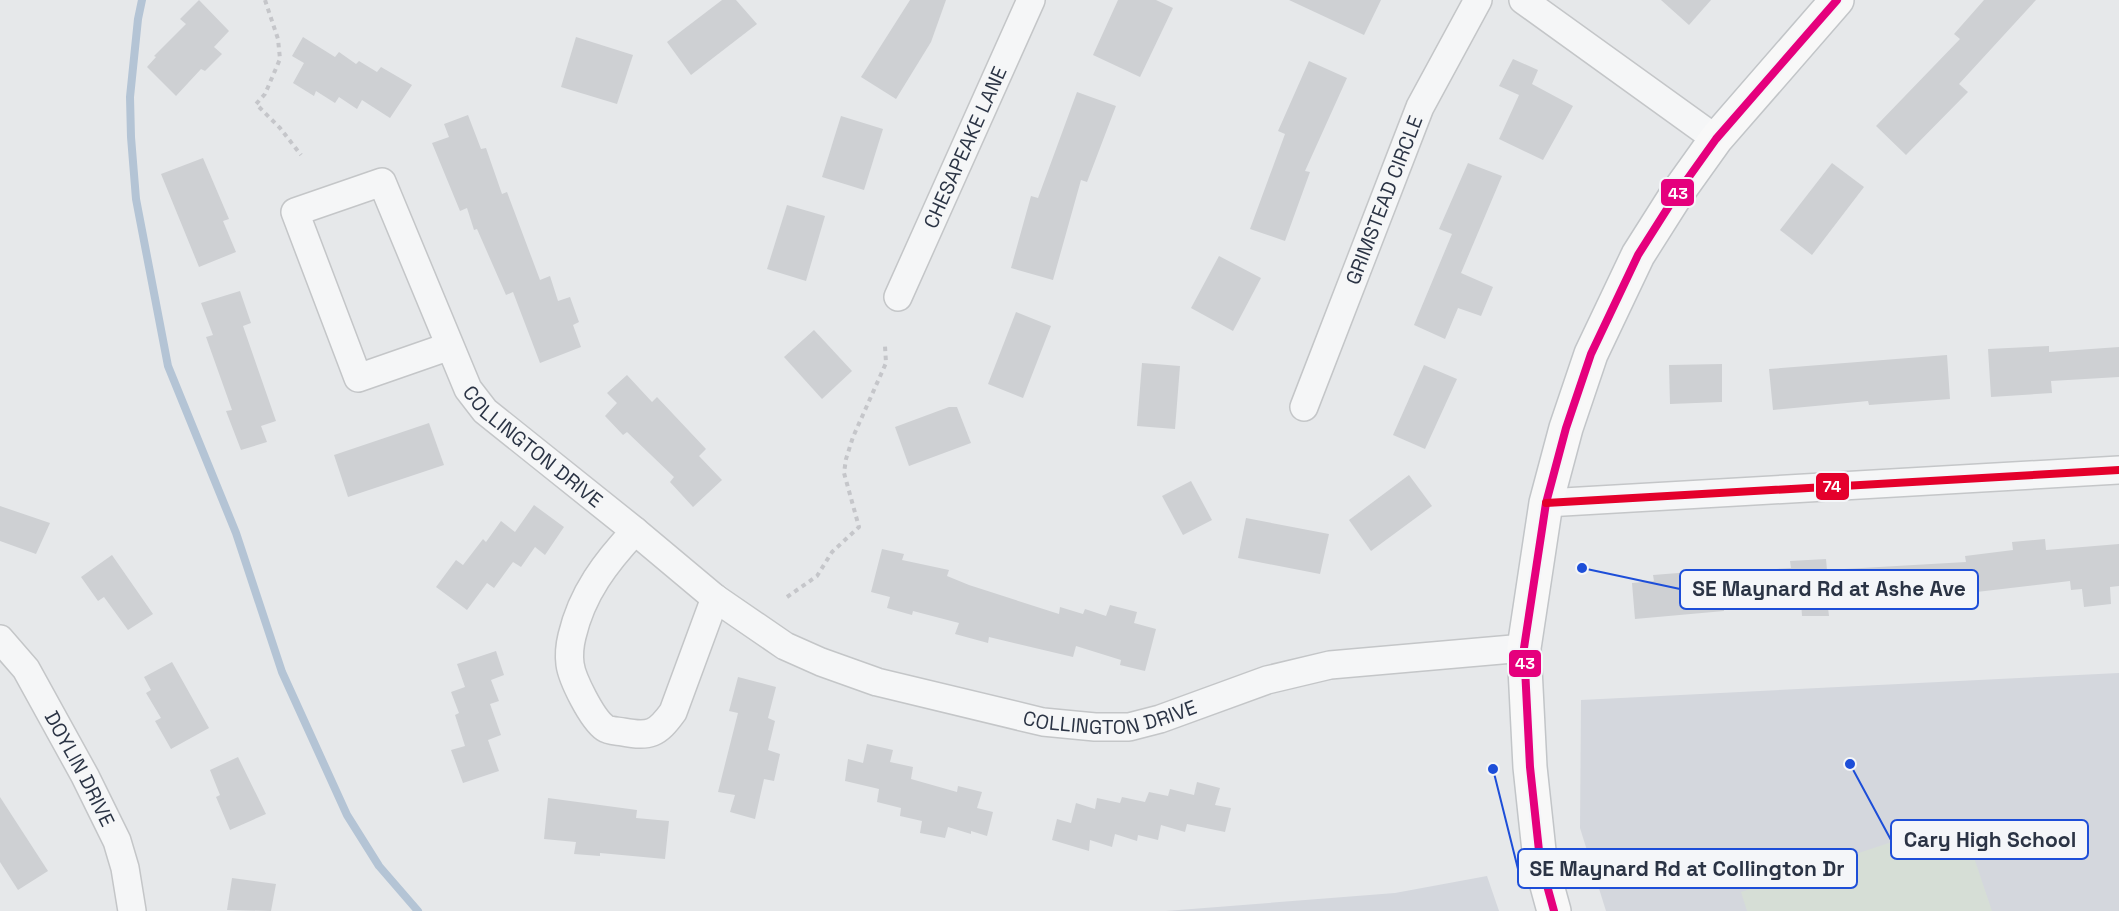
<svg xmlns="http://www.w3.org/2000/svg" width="2119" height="911" viewBox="0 0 2119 911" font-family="'Space Grotesk',sans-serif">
<rect width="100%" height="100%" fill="#e6e8ea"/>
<!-- built -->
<g fill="#d4d7dd">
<polygon points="2119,673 2119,911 1606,911 1580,828 1581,700"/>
<polygon points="1487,876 1499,911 1166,911 1395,893"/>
</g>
<!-- pitch -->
<polygon fill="#d6ded6" points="1961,819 1992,911 1747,911 1741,892"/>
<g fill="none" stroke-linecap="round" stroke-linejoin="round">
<!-- stream -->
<polyline stroke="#b4c4d5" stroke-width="8" points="142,0 138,19 130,97 131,137 136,199 168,366 236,533 282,672 347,815 379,866 418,911"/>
</g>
<!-- building -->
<g fill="#ced0d3">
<polygon points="199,0 229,31 214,47 222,54 205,71 201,69 176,96 147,67 156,57 154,56 186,24 180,19"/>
<polygon points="722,0 736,0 757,24 691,75 667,42"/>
<polygon points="910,0 946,0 931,42 896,99 861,77"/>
<polygon points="1118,0 1156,0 1173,8 1140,77 1093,55"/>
<polygon points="1289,0 1381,0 1364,35"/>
<polygon points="1661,0 1711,0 1689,25"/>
<polygon points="1984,0 2036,0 1959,84 1968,92 1906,155 1876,126 1960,39 1954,34"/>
<polygon points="303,37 335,57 339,52 356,64 359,61 377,72 381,67 412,85 390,118 362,100 357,109 339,97 335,103 316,91 314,96 293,83 304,63 292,56"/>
<polygon points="576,37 633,55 617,104 561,87"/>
<polygon points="1513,59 1538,70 1532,84 1573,106 1543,160 1499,139 1519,95 1499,86"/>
<polygon points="1309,61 1347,78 1305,171 1310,172 1285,241 1250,229 1285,134 1278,131"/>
<polygon points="1077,92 1116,106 1087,182 1081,180 1053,280 1011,268 1031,196 1038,198"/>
<polygon points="468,115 481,149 486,148 502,194 507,192 540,280 550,276 558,301 570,297 579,322 573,325 581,347 540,363 513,292 506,295 477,229 474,230 467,208 460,211 432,143 449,137 444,124"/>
<polygon points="841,116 883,129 864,190 822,177"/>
<polygon points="203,158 229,219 223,221 236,252 199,267 161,174"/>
<polygon points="1468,163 1502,176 1461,273 1493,287 1481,316 1458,308 1445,339 1414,325 1452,234 1439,229"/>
<polygon points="1832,163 1864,187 1812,255 1780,230"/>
<polygon points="787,205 825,216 806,281 767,269"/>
<polygon points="1219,256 1261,278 1233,331 1191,308"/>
<polygon points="240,291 251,323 243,326 276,421 261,426 267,442 241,450 226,411 232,410 206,337 213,335 201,303"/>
<polygon points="1016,312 1051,326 1023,398 988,384"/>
<polygon points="814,330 852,371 822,399 784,357"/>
<polygon points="2049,346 2049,352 2119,347 2119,377 2051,381 2052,393 1991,397 1988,349"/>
<polygon points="1947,355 1950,399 1869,405 1868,401 1773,410 1769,369"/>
<polygon points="1142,363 1180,366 1175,429 1137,426"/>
<polygon points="1722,364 1722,402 1670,404 1669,365"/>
<polygon points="1424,365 1457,379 1425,449 1393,435"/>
<polygon points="627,375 652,402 657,397 706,449 699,456 722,480 693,507 670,482 674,477 627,432 623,435 605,416 617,403 607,393"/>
<polygon points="949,407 957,407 971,443 909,466 895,427"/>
<polygon points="429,423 444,465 348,497 334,455"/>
<polygon points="1409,475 1432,506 1371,551 1349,520"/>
<polygon points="1191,481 1212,520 1183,535 1162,496"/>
<polygon points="534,505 564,527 545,555 535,547 521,567 513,562 494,588 487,583 467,610 436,587 456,560 463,565 483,539 486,542 501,521 515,532"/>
<polygon points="0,506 50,523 36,554 0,541"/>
<polygon points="1246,518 1329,534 1320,574 1238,558"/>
<polygon points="2045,539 2046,550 2119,544 2119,586 2110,587 2111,604 2084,607 2082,589 2071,590 2070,581 1934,597 1934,602 1828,608 1829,616 1802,616 1801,602 1764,605 1760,570 1791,568 1790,561 1826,559 1827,570 1966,562 1965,556 2013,550 2012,542"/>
<polygon points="882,549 904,554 902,560 949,570 947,576 969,585 1059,614 1060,607 1083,614 1085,609 1106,616 1110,605 1137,612 1134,623 1156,629 1145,671 1120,665 1121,660 1076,646 1073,657 989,637 988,643 955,634 959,623 913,611 912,615 887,608 890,597 871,592"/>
<polygon points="112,555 153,614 128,630 104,597 98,601 81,577"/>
<polygon points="1691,572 1692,578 1722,575 1724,611 1635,619 1632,583 1654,581 1653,575"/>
<polygon points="496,651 504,675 491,680 499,701 490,704 501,735 488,740 499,771 463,783 451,750 465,746 455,715 459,713 451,692 465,687 457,664"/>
<polygon points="172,662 209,728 171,749 155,721 161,718 146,693 151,690 144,677"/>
<polygon points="738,677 776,687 768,718 775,721 768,750 780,754 774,781 764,779 755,819 730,812 735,795 718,792 738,713 729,711"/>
<polygon points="867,744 893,750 890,762 913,767 911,779 957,792 958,786 982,792 977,808 993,812 987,836 971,831 971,834 948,827 945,838 920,833 922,821 900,816 901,808 877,802 879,789 845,781 848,759 863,763"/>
<polygon points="238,757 266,814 230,830 216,797 220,795 210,770"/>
<polygon points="1197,782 1220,788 1215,805 1231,808 1225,832 1187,824 1185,832 1161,825 1158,840 1138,835 1137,841 1115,834 1112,847 1090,840 1089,851 1052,840 1057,819 1071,823 1076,803 1095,809 1097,798 1120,803 1122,797 1145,802 1149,792 1168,796 1170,789 1194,795"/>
<polygon points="0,797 48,871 18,890 0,862"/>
<polygon points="548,798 637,810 636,818 669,821 665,859 600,853 600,856 574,854 576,842 544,839"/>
<polygon points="232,878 276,884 271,911 227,910"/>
</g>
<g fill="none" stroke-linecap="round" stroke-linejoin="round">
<defs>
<g id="minor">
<polyline points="1523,0 1716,139"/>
<path id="s1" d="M898 297 1031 0"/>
<path id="s2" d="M450 346 358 378 295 212 382 182 468 389 485 411 635 531 715 598 785 646 821 662 877 682 1043 722 1095 727H1129L1160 719 1267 680 1330 665 1524 648"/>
<path id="s3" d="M1304 407 1420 107 1478 0"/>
<polyline points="1546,503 2119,470"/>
<path d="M635 531C606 562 582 593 572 636 570 644 569 656 570 664 572 679 592 719 605 728 609 731 618 731 623 732 650 737 657 734 673 712L715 598"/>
<path id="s4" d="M0 639 26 669 85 776 117 841 125 868 132 911"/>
</g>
<polyline id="primary" points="1554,911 1540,860 1530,767 1524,648 1546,503 1566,428 1591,354 1638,255 1676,195 1716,139 1837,0"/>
</defs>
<!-- minor casing -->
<use href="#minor" stroke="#c4c6c8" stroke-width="30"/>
<!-- primary casing -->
<use href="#primary" stroke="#c2c5c8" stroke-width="36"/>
<!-- path -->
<g stroke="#c5c6ca" stroke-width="4" stroke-dasharray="4.5 4.5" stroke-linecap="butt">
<polyline points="265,0 278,39 280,59 265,94 256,104 280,128 301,155"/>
<polyline points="787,597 817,576 832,552 859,527 844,473 846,459 853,437 886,363 885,346"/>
</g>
<!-- minor -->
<use href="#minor" stroke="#f5f6f7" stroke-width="27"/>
<!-- primary -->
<use href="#primary" stroke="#f8f8f8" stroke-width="33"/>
<defs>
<polyline id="bus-1" points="1554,911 1540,860 1530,767 1524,648 1546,503 1566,428 1591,354 1638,255 1676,195 1716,139 1837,0"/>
<polyline id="bus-2" points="1546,503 2119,470"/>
</defs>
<!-- bus-1 casing -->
<use href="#bus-1" stroke="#f4f6f9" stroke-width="12"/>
<!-- bus-2 casing -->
<use href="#bus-2" stroke="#f4f6f9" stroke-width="12"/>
<!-- bus-1 -->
<use href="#bus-1" stroke="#e5007d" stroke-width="8"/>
<!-- bus-2 -->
<use href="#bus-2" stroke="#e4002b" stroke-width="8"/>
</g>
<g text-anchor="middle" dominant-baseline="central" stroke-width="5" stroke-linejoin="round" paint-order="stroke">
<!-- street labels -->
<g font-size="20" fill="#2b3445" stroke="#f4f6f9">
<text stroke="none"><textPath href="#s1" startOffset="164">CHESAPEAKE LANE</textPath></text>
<text stroke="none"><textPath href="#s3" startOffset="222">GRIMSTEAD CIRCLE</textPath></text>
<text stroke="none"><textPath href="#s2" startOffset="678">COLLINGTON DRIVE</textPath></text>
<text stroke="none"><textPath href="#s2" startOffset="1338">COLLINGTON DRIVE</textPath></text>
<text stroke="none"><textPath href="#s4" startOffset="153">DOYLIN DRIVE</textPath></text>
</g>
</g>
<!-- callouts -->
<path fill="none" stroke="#1d4ed8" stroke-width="2" d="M1582 568L1680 589M1850 764L1891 840M1493 769L1518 869"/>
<g fill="#1d4ed8" stroke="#f4f6f9" stroke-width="2">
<circle cx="1582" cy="568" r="6"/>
<circle cx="1850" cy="764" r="6"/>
<circle cx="1493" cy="769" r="6"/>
</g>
<g fill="#f4f6f9" stroke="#1d4ed8" stroke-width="2">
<rect x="1680" y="570" width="298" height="39" rx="6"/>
<rect x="1891" y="820" width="197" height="39" rx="6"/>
<rect x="1518" y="849" width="339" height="39" rx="6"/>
</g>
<g font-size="21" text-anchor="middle" font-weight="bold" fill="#2b3445">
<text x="1829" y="596">SE Maynard Rd at Ashe Ave</text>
<text x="1990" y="847">Cary High School</text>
<text x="1687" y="876">SE Maynard Rd at Collington Dr</text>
</g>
<g stroke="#f4f6f9" stroke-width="2">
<rect x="1660" y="178" width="35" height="29" rx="6" fill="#e5007d"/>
<rect x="1815" y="472" width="35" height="29" rx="6" fill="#e4002b"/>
<rect x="1508" y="649" width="34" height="29" rx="6" fill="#e5007d"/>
</g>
<g font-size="16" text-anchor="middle" font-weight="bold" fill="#fff">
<text x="1678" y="199">43</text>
<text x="1832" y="492">74</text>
<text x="1525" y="669">43</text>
</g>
</svg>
